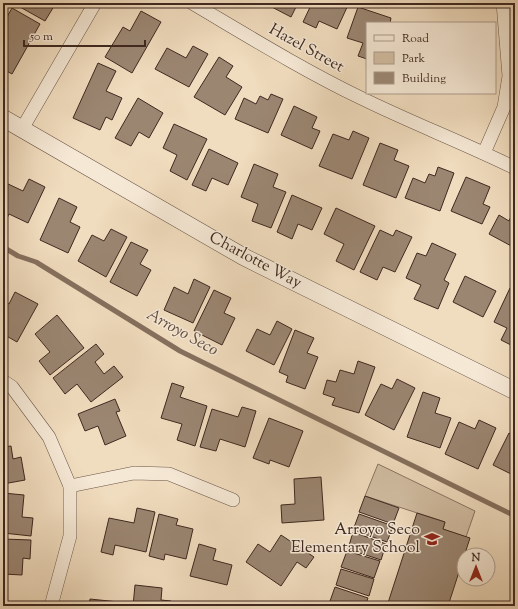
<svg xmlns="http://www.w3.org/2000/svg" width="518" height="609" viewBox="0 0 518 609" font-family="'Sorts Mill Goudy',serif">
<rect width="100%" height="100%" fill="#f0dcbe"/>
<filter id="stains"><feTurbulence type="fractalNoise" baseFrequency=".005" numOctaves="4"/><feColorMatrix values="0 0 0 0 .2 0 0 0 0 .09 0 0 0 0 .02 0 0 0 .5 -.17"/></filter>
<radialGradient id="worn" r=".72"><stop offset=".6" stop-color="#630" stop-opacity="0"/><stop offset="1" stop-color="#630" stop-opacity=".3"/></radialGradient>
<!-- green -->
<polygon fill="#d2bea3" stroke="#887462" points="378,464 475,511 466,537 443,529 445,522 365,496"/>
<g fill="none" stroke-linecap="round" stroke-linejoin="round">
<!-- stream -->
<polyline stroke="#85705e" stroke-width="5" points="3,247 18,256 36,262 180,351 515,516"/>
</g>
<!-- building -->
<g fill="#9b8672" stroke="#3f2920">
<polygon points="22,3 56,3 45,21 20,7"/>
<polygon points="270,3 298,3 291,17 268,5"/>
<polygon points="312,3 349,3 337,29 319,21 316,28 303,22"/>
<polygon points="358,7 391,18 390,23 367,23 367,59 358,56 363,43 347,38"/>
<polygon points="12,8 40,24 12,74 3,69 3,24"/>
<polygon points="141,11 161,22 132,73 105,57 123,27 130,31"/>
<polygon points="193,46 208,54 189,87 155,69 167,48 186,58"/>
<polygon points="219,57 233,66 226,77 242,87 225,115 194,97"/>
<polygon points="98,63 116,71 106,91 122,98 112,120 106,117 100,130 73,118"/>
<polygon points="271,94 283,99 268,133 235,119 244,98 256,104 260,96 268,100"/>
<polygon points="138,98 163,113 149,138 139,132 131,146 115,138"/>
<polygon points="294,106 317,117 312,128 320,131 312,149 281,135"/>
<polygon points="174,124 207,139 187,180 170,171 177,155 163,148"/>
<polygon points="353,131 369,138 352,179 319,166 333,134 349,140"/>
<polygon points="380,143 398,150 394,160 409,166 396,198 363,185"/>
<polygon points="209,149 238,163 228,185 212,178 206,191 192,185"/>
<polygon points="254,164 278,174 273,187 286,192 271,228 252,221 258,204 241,197"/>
<polygon points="438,167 454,173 440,211 405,198 413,178 425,183 429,174 435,176"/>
<polygon points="466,177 490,187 483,204 490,207 482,224 451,211"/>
<polygon points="29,179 45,187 28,223 9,214 5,222 3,221 3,189 6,183 23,191"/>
<polygon points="292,195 322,208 312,230 298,224 292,239 277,232"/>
<polygon points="59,198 77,207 70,222 80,227 68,253 40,240"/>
<polygon points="336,208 375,226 354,270 336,261 344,244 324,234"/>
<polygon points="513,212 515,213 515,248 489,234 499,215 509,221"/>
<polygon points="111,229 127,237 106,277 78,261 92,235 104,241"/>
<polygon points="380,230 393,236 396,230 412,237 395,272 383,267 377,280 360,272"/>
<polygon points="131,242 148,250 140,264 151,270 137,296 110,282"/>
<polygon points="432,243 456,254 444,280 449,283 438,309 414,299 421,285 406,278 417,253 426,256"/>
<polygon points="465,276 496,291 483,317 453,302"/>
<polygon points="194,279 210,287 193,323 164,310 174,287 188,294"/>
<polygon points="510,288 515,291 515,347 501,340 507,328 494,322"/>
<polygon points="214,290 231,298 224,313 235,318 222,345 194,331"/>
<polygon points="15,292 38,304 17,342 3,334 3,301 9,304"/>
<polygon points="57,315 84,348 50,375 39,361 50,352 35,334"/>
<polygon points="277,321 292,329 274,365 246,351 257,329 270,335"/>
<polygon points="295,330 314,338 307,353 318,357 305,389 286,382 288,376 279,372"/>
<polygon points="96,344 104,354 95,362 104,374 114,366 123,377 91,402 77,384 65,394 53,378"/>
<polygon points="358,361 375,367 359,413 332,405 335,398 323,394 327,380 336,382 340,370 354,374"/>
<polygon points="397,379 415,388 394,430 365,415 381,384 392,389"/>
<polygon points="172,383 184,387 180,397 207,406 195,446 177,440 182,424 161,418"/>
<polygon points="423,392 440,398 435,413 451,418 440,448 407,437"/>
<polygon points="115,399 120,411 116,412 126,436 105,445 98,426 85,431 78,414"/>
<polygon points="242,407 256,411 245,447 220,439 216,451 200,447 212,409 238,417"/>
<polygon points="269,418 303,431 289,467 270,460 269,464 253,458"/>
<polygon points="479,420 496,428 478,469 445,454 459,422 475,429"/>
<polygon points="509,433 515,436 515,476 493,465"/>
<polygon points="11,446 13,459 21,457 25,480 3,484 3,447"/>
<polygon points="321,477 324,520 282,523 281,505 295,504 294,479"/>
<polygon points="3,493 24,495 22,517 33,518 31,536 3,533"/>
<polygon points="365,496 399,508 393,524 359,512"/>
<polygon points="137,508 155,512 146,552 115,545 113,555 101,552 109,518 134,523"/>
<polygon points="417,513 445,522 443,529 470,538 448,606 387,606"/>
<polygon points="159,514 178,519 176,525 193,529 186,559 165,554 164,560 149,556"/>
<polygon points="359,514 393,526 387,542 353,530"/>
<polygon points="353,532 386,544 381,560 348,549"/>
<polygon points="281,535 314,557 306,568 297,562 281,586 246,562 258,544 270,552"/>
<polygon points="3,539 31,540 30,559 23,558 22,575 3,574"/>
<polygon points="199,544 216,549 213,560 232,565 227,585 190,576"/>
<polygon points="347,551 380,561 374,578 341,567"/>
<polygon points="341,569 374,579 369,596 336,585"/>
<polygon points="135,585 162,588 161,600 171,601 170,606 133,606"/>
<polygon points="335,587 368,598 365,606 335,606 329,604"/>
<polygon points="90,599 128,603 128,606 89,606"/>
<polygon points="222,602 224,606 213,606"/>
</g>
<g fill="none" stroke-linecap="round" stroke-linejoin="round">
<defs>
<g id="minor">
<path d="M192 3C248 36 303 70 361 98 412 123 464 143 515 168"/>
<polyline points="22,129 95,3"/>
<polyline points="484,153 504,107 509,76 503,3"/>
<polyline points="3,381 12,387 49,437 70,486 70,536 51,606"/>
<polyline points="70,486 134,473 169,474 233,500"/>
</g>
<polyline id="tertiary" points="3,118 244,257 515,391"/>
</defs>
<!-- minor casing -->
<use href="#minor" stroke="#6b5648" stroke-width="14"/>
<!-- tertiary casing -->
<use href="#tertiary" stroke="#6b5648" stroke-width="18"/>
<!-- minor -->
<use href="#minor" stroke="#f5e8d5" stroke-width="13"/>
<!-- tertiary -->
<use href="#tertiary" stroke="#f5e8d5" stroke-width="17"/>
</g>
<!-- icons -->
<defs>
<symbol id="school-bare" viewBox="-9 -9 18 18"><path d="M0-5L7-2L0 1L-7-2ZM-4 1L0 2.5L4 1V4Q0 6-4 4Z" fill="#8f2418" stroke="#f5e8d5" stroke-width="2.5" paint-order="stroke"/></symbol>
</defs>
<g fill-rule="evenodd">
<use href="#school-bare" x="421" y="528" width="22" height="22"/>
</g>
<g text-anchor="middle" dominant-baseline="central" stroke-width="3" stroke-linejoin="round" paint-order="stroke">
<!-- street labels -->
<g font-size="16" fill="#3f2920" stroke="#f5e8d5">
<text transform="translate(306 49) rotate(29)">Hazel Street</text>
<text transform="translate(255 261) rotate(28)">Charlotte Way</text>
</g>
<!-- poi labels -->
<g font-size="16" fill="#3f2920" stroke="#f5e8d5" text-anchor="end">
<text x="420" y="530">Arroyo Seco<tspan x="420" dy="18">Elementary School</tspan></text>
</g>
<!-- water labels -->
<g font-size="17" font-style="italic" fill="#624c3f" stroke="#f5e8d5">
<text transform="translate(182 333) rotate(29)">Arroyo Seco</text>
</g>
</g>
<!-- margin -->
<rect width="518" height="609" fill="none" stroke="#f0dcbe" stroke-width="16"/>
<rect x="4" y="4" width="510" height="601" fill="none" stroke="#3f2920" stroke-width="2"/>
<rect x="8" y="8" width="502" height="593" fill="none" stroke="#3f2920"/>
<!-- legend -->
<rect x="366" y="22" width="130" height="72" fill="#f5e8d5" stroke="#ac9c8d"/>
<rect x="374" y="35" width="20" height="6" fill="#f5e8d5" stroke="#ac9c8d"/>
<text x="402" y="42" font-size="12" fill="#3f2920">Road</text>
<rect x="374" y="52" width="20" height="12" fill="#d2bea3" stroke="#ac9c8d"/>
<text x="402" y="62" font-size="12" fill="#3f2920">Park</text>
<rect x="374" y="72" width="20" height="12" fill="#9b8672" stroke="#ac9c8d"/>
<text x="402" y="82" font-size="12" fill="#3f2920">Building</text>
<!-- north arrow -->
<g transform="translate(476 567)"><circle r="19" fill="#f5e8d5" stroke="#ac9c8d"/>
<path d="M0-3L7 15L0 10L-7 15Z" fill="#8f2418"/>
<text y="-6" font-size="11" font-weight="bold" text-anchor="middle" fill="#3f2920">N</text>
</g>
<!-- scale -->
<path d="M24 40v6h121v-6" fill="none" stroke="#3f2920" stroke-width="2"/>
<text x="30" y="40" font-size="12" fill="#3f2920" stroke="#f5e8d5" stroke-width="3" paint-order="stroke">50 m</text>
<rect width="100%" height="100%" filter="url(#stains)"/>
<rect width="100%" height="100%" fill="url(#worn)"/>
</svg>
